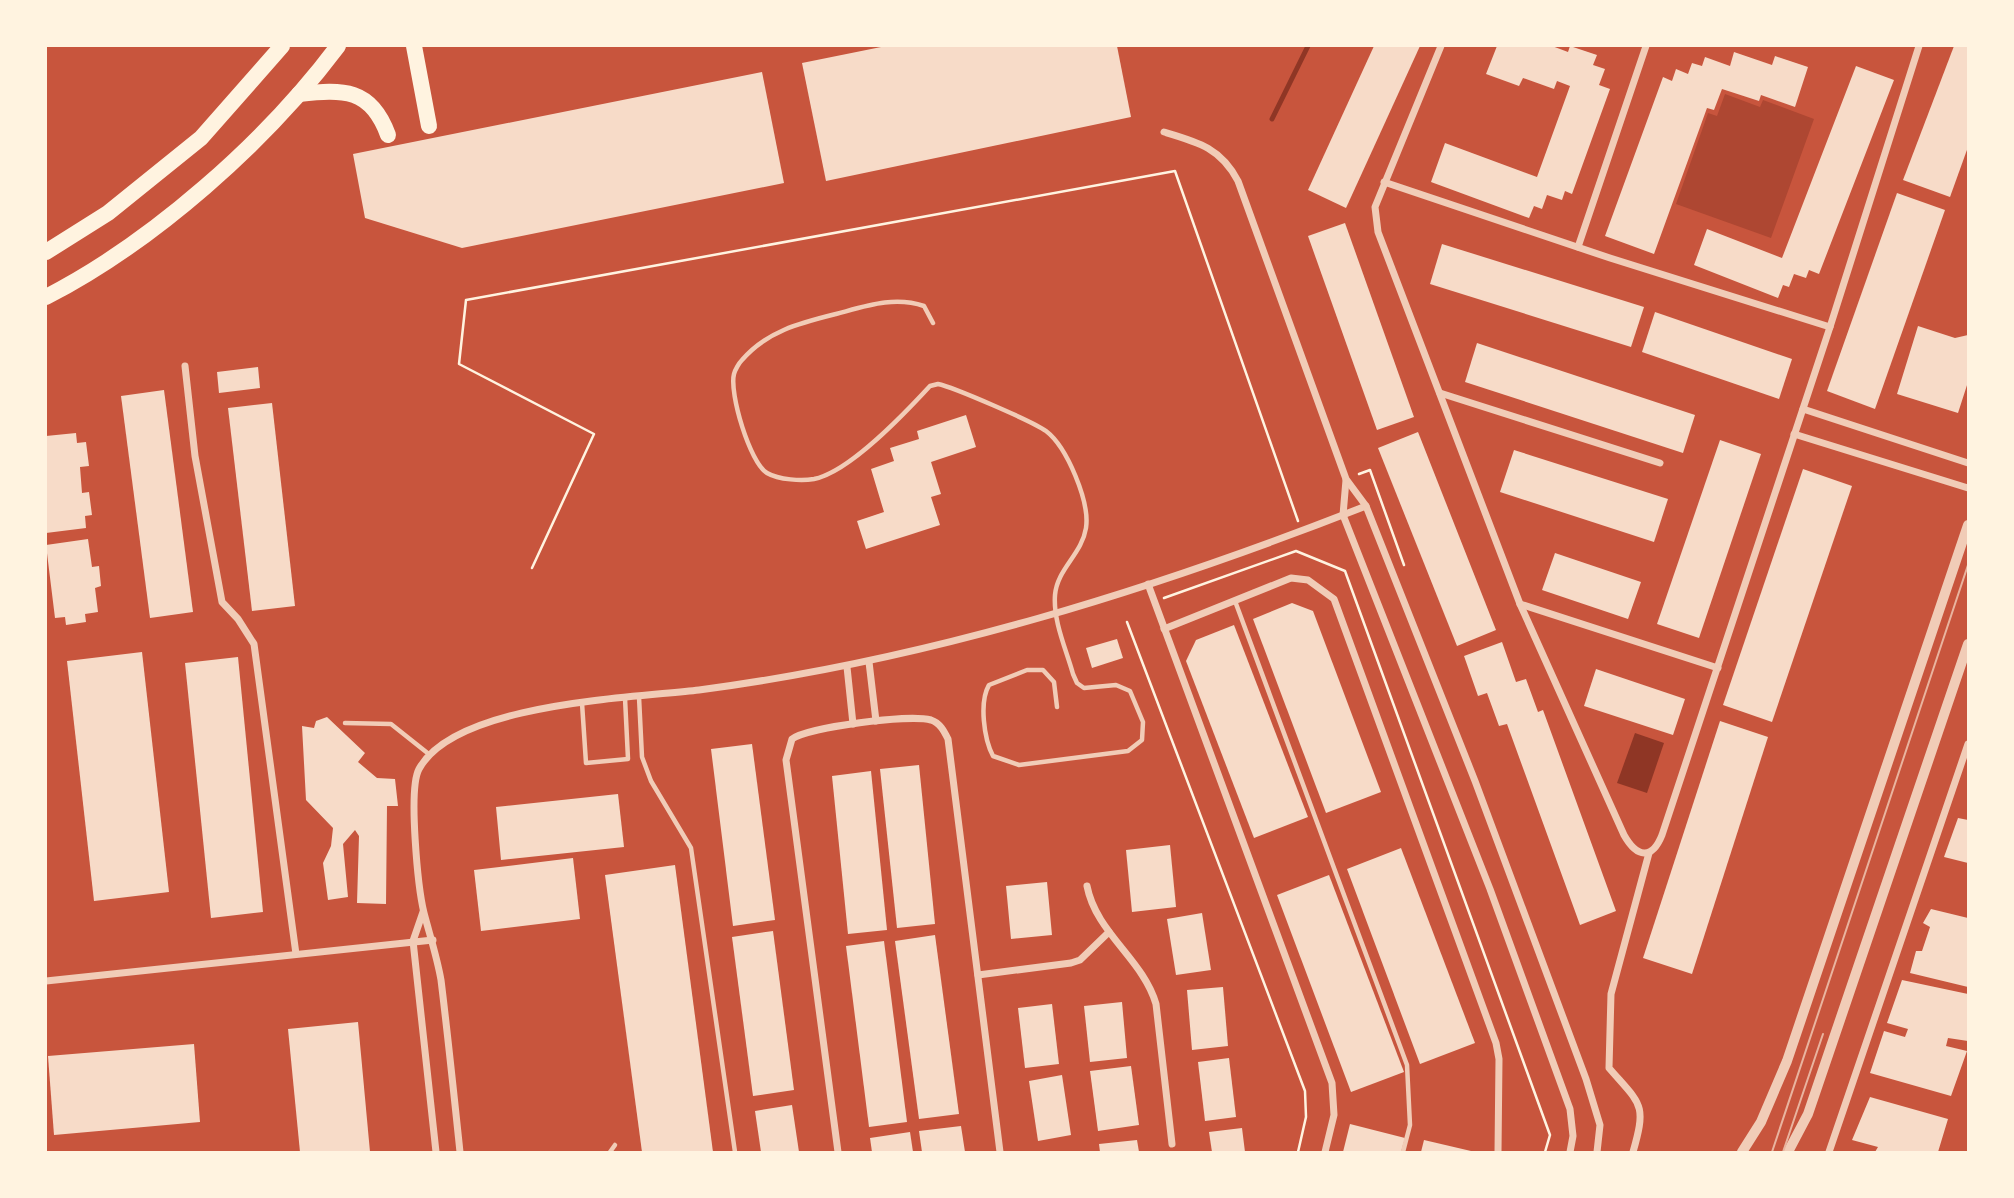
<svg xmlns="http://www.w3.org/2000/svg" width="2014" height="1198" viewBox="0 0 2014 1198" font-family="Signika,sans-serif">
<rect width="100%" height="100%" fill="#c8553d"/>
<!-- green -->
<polygon fill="#ae4732" points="1725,94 1760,107 1763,100 1814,119 1771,238 1676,204 1708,113 1717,116"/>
<!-- water -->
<polygon fill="#8f3625" points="1635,733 1664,743 1647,793 1617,783"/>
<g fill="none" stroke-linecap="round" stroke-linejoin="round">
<!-- stream -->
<polyline stroke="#8f3625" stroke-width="5" points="1272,119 1308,46"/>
</g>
<!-- building -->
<g fill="#f7dbc8">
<polygon points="886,46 1117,46 1131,117 826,181 802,63"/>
<polygon points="1374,46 1420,46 1346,208 1308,190"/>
<polygon points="1497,46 1552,46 1568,52 1570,46 1597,55 1593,65 1605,69 1599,85 1610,89 1572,194 1565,191 1562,200 1547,195 1542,209 1534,206 1529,218 1431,182 1445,143 1537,177 1570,86 1557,81 1554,89 1523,78 1519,86 1486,74"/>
<polygon points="1954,46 1968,46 1968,147 1950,197 1903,180"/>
<polygon points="1734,52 1772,65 1775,56 1808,67 1795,107 1761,95 1759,101 1722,89 1714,110 1707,108 1654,254 1605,236 1663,77 1672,81 1676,69 1688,74 1692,63 1702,66 1705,57 1730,66"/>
<polygon points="1856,66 1894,80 1819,274 1809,270 1806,278 1794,274 1789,287 1783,285 1778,298 1694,265 1707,229 1782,258"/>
<polygon points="762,72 784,183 462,248 365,218 353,154"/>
<polygon points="1897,193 1945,210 1875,409 1827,391"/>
<polygon points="1345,223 1414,417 1377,430 1308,236"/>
<polygon points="1442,244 1644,307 1631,347 1430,284"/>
<polygon points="1655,312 1792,359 1779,399 1642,352"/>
<polygon points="1918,326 1955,338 1968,335 1968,382 1958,413 1897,394"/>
<polygon points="1477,343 1695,415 1683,453 1465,382"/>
<polygon points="258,367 260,388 219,393 217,372"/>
<polygon points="164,390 193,612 150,618 121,396"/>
<polygon points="272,403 295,606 252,611 228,408"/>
<polygon points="966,415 976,447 931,462 941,494 931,497 940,525 866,549 857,521 884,512 871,469 894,461 890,448 919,439 917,431"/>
<polygon points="1418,432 1496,630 1457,646 1378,448"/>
<polygon points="76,433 77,443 86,442 89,466 80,467 82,493 89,492 92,515 85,516 86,528 46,533 46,436"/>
<polygon points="1720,440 1761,454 1699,638 1657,624"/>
<polygon points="1514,450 1668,499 1654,542 1500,492"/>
<polygon points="1803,469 1852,486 1772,722 1723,705"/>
<polygon points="88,539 92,567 99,566 101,586 95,588 98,612 85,614 86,622 66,625 65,617 55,618 46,545"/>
<polygon points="1555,553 1641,582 1628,619 1542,590"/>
<polygon points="1292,603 1313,611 1381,792 1326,813 1253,619"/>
<polygon points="1234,625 1308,817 1254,838 1186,661 1196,640"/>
<polygon points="1117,639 1123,658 1092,668 1086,648"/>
<polygon points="1502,642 1516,682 1526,679 1538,712 1543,710 1616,911 1580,925 1507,724 1499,726 1487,693 1478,696 1464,656"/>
<polygon points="142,652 169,892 94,901 67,661"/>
<polygon points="238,657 263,912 211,918 185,663"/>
<polygon points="1596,669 1685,699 1673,735 1584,706"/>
<polygon points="327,717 365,753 358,762 377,778 395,779 398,806 387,806 386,904 357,903 359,836 355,830 343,844 348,897 328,900 323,863 331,846 333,828 306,800 302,726 314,728 316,721"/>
<polygon points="1720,721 1768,737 1692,974 1643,958"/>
<polygon points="752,744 775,920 733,926 711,749"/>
<polygon points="919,765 935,924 897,928 880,769"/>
<polygon points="871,771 887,930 848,934 832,776"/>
<polygon points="618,794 624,847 501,860 496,807"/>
<polygon points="1958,818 1968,820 1968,863 1944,857"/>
<polygon points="1170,845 1176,907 1132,912 1126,850"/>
<polygon points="1401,848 1475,1043 1420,1064 1347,869"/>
<polygon points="573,858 580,919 481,931 474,870"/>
<polygon points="675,865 713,1152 642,1152 605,875"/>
<polygon points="1329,875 1404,1072 1351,1092 1277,895"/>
<polygon points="1047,882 1052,935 1011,939 1006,886"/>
<polygon points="1931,909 1968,918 1968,987 1910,973 1916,951 1922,951 1930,927 1923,923"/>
<polygon points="1202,913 1211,970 1176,975 1167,919"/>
<polygon points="773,931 794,1090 753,1096 732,937"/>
<polygon points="935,935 959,1114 919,1119 895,941"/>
<polygon points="884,941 907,1122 869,1127 846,946"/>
<polygon points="1902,980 1968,994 1968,1041 1948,1038 1946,1046 1967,1051 1951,1096 1870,1073 1884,1031 1905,1037 1908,1029 1887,1023"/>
<polygon points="1223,987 1228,1046 1192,1050 1187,990"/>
<polygon points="1122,1002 1127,1058 1090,1062 1084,1006"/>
<polygon points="1052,1004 1059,1064 1025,1068 1018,1008"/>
<polygon points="358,1022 370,1152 300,1152 288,1029"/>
<polygon points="194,1044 200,1122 54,1135 48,1056"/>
<polygon points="1229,1058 1236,1117 1205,1121 1198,1062"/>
<polygon points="1131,1066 1139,1125 1098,1131 1090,1071"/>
<polygon points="1062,1075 1071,1135 1038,1141 1029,1081"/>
<polygon points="1870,1097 1948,1119 1938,1152 1875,1152 1878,1147 1852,1140"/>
<polygon points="792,1105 799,1152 761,1152 755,1111"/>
<polygon points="1350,1124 1405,1138 1401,1152 1343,1152"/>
<polygon points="961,1126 965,1152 922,1152 919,1131"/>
<polygon points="1242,1128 1245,1152 1212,1152 1209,1132"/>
<polygon points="910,1132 913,1152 872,1152 870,1138"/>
<polygon points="1137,1140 1139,1152 1100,1152 1099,1144"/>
<polygon points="1424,1140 1471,1151 1471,1152 1421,1152"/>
</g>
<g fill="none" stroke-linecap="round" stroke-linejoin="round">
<!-- path -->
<g stroke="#fff3e0" stroke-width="2.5">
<polyline points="1359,474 1370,470 1404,565"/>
<polyline points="532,568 594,434 459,364 466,300 1175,171 1298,521"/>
<polyline points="1164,598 1296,551 1345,571 1550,1135 1545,1152"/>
<polyline points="1127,622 1305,1091 1306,1117 1298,1152"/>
</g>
<!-- service -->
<g stroke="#f1ccb7" stroke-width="4.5">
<path d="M933 323 924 306C894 296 866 306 836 314 800 323 767 331 742 360 739 363 735 370 734 374 729 393 750 463 767 473 779 480 802 481 814 479 850 472 906 412 930 386L938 384C953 387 1034 422 1046 431 1067 447 1090 502 1086 528 1082 554 1057 569 1055 595 1053 621 1066 649 1073 674L1077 683 1084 688 1116 685 1130 691 1143 722 1142 740 1128 751 1019 765 993 756C984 739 979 702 989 685L1027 670H1043L1054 682 1057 707"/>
<polyline points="1235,601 1407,1065 1410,1125 1403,1152"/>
<polyline points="639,697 642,757 651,781 691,848 735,1152"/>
<polyline points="582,703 586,763 628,759 625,698"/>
<polyline points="345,723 391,724 430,755"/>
<polyline points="610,1152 615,1145"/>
</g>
<!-- minor -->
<g stroke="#f1ccb7" stroke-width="7">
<path d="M1441 46 1375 207 1378 232 1520 604 1624 835C1637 858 1652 860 1662 835L1830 327 1919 46"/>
<path d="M1164 132C1198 142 1221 148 1238 181L1346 479 1366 506 1475 781 1586 1079 1600 1125 1597 1152"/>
<polyline points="1384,182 1610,258 1830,327"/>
<polyline points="1578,247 1646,46"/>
<polyline points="185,366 195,456 222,602 238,619 254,644 296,954"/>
<polyline points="1440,393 1660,463"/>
<polyline points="1803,409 1968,463"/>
<polyline points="1794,434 1968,488"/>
<polyline points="1346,480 1343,515 1490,889 1570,1109 1573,1136 1570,1152"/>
<polyline points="1148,584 1332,1083 1334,1115 1325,1152"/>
<polyline points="1520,604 1718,668"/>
<polyline points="1164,629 1291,578 1308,580 1334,599 1496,1043 1499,1059 1498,1152"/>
<polyline points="869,662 876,721"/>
<polyline points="847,667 853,724"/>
<path d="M1087 886C1096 933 1143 959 1156 1004L1172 1144"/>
<polyline points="423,912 413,941 436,1152"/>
<polyline points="978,975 1071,963 1080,960 1109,932"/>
<polyline points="46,981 433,940"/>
<path d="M460 1152C454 1095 448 1037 441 980 437 957 430 936 424 913 418 888 408 789 419 769 455 703 631 698 699 690 928 660 1152 590 1366 506"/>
<path d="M838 1152 786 760 792 739C809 727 909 714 931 720 940 723 944 731 948 739L1000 1152"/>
<path d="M1633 1152C1647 1103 1641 1105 1609 1068L1611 994 1649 853"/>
<polyline points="1829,1152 1968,744"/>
</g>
<!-- tertiary -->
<g stroke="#f1ccb7" stroke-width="10">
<polyline points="1742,1152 1761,1122 1787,1061 1968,525"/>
<polyline points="1788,1152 1808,1114 1968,644"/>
</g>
<!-- trunk -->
<g stroke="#fff3e0" stroke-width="16">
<polyline points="414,46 429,126"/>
<path d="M299 94C343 89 371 88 388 135"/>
<polyline points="46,252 108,213 201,138 282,46"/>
<path d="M46 297C153 242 266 142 338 46"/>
</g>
<!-- tram -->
<g stroke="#e9b49f" stroke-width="2">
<polyline points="1772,1152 1968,565"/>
<polyline points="1783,1152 1823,1034"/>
</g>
</g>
<!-- border -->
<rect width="2014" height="1198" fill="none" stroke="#fff3e0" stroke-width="94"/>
</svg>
